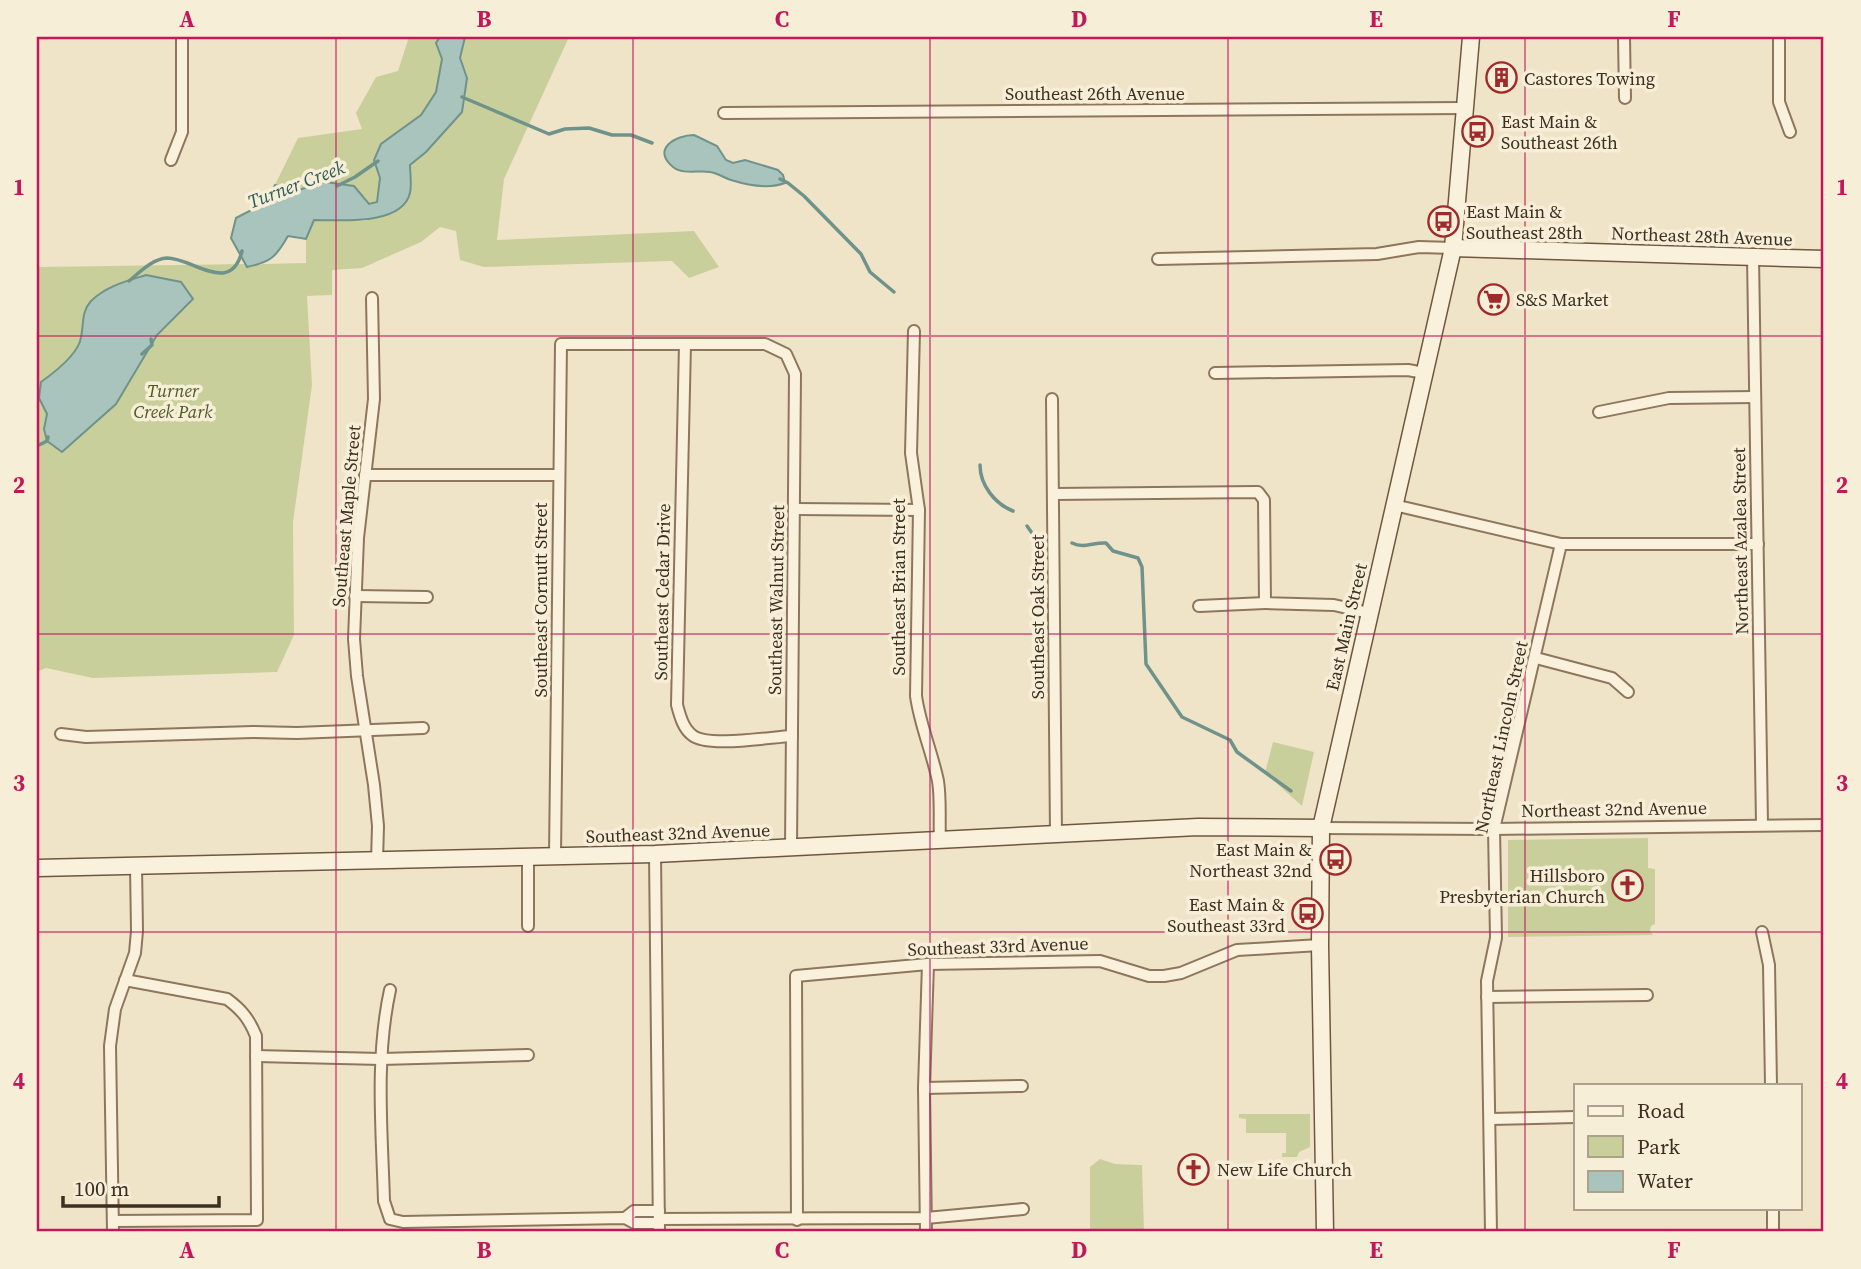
<svg xmlns="http://www.w3.org/2000/svg" width="1861" height="1269" viewBox="0 0 1861 1269" font-family="'Source Serif 4',serif">
<rect width="100%" height="100%" fill="#f0e4c8"/>
<!-- green -->
<g fill="#c9cf9b">
<polygon points="409,37 440,37 436,44 442,59 436,92 421,115 381,144 374,160 380,178 377,202 369,205 354,186 325,182 295,191 275,185 298,138 362,129 356,113 376,77 398,71"/>
<path d="M465 37H569L504 179 497 240 694 231 719 267 689 278 672 261 484 267 460 260 456 231 440 227 421 242 362 268 332 270V295L307 296 312 385 293 522 294 635 277 672 93 678 46 668 37 672V237L38 267 246 264 247 266 264 264 306 263V239L314 220 366 221 410 193V165C439 142 451 110 467 78L460 58Z"/>
<polygon points="1273,742 1314,752 1302,806 1265,773"/>
<polygon points="1648,838 1648,868 1655,869 1655,924 1651,926 1650,931 1653,935 1508,937 1508,840"/>
<polygon points="1239,1114 1310,1114 1310,1147 1299,1152 1297,1157 1282,1157 1282,1153 1286,1153 1286,1133 1246,1133 1246,1119 1239,1118"/>
<polygon points="1100,1159 1115,1164 1142,1165 1144,1232 1090,1232 1090,1167"/>
</g>
<!-- water -->
<g fill="#a9c4bc" stroke="#6f938a" stroke-width="2">
<path d="M440 37H465L460 58 467 78 462 112 426 152 410 165C410 173 412 185 410 193 402 226 340 220 314 220L306 239 288 236C276 257 271 262 247 267L231 238 236 218 265 203 275 185 295 191 325 182 354 186 369 204 377 202 380 178 374 160 381 144 421 115 436 92 442 59 436 43Z"/>
<path d="M694 135 717 146 726 160 733 163 745 160 778 170 783 175 785 183C769 189 747 185 731 180 724 178 718 173 710 172 699 170 683 175 673 167 651 149 676 135 694 135Z"/>
<path d="M146 275 181 282 193 299 157 335 116 404 62 452 47 441 44 429 47 414 39 398 41 382C55 372 79 354 81 337 84 324 81 312 91 301 106 286 127 281 146 275Z"/>
</g>
<g fill="none" stroke-linecap="round" stroke-linejoin="round">
<!-- stream -->
<g stroke="#6f938a" stroke-width="3.5">
<polyline points="462,97 549,134 565,129 589,128 612,135 631,135 652,143"/>
<polyline points="780,179 788,183 804,196 861,254 870,272 894,292"/>
<polyline points="337,186 355,177 378,161"/>
<path d="M129 281C140 272 152 259 167 258 193 258 231 296 242 251"/>
<polyline points="142,354 152,345 151,339"/>
<polyline points="37,446 47,441 48,437"/>
<path d="M980 465C980 485 995 504 1013 511"/>
<polyline points="1027,526 1037,540"/>
<path d="M1072 543C1084 549 1093 542 1106 543L1113 551 1138 558 1142 567 1146 664 1182 717 1230 740 1237 752 1291 791"/>
</g>
<defs>
<g id="minor">
<polyline points="1624,37 1625,98"/>
<polyline points="1779,37 1779,102 1790,132"/>
<polyline points="724,113 1466,108"/>
<polyline points="171,160 182,132 182,37"/>
<polyline points="1753,257 1762,824"/>
<polyline points="1158,259 1377,254 1419,247 1453,248"/>
<polyline points="372,298 374,399 358,538 354,639 357,676 374,785 378,826 377,861"/>
<path d="M914 331 911 453 919 510 916 696C920 725 932 752 938 781 941 800 939 821 940 841"/>
<path d="M685 344 677 705C680 716 683 728 692 735 707 748 770 737 792 736"/>
<polyline points="1215,373 1408,370 1424,373"/>
<polyline points="1052,399 1056,835"/>
<polyline points="1599,412 1669,398 1755,397"/>
<polyline points="365,475 559,475"/>
<polyline points="1054,494 1258,492 1264,500 1265,603 1334,605 1369,613"/>
<polyline points="1394,505 1561,544 1758,544"/>
<polyline points="795,509 919,510"/>
<polyline points="355,596 427,597"/>
<polyline points="1199,606 1265,603"/>
<polyline points="1536,658 1612,678 1628,692"/>
<polyline points="61,734 86,737 253,732 297,733 423,728"/>
<polyline points="1321,828 1494,829 1824,825"/>
<polyline points="655,854 659,1232"/>
<polyline points="555,856 561,344 765,344 786,354 795,374 791,847"/>
<polyline points="528,926 528,857"/>
<polyline points="1762,932 1769,965 1771,1085"/>
<path d="M390 990C375 1059 382 1131 384 1201L390 1219 403 1222 625 1218 634 1223H659"/>
<polyline points="1487,997 1647,995"/>
<polyline points="256,1056 381,1059 528,1055"/>
<polyline points="924,1088 1022,1086"/>
<polyline points="1490,1119 1576,1117"/>
<polyline points="1773,1208 1773,1232"/>
<polyline points="625,1218 634,1211 659,1211"/>
<polyline points="659,1219 926,1218 1023,1209"/>
<polyline points="797,1220 796,976 928,964 1100,961 1149,976 1164,976 1181,973 1237,950 1320,945"/>
<path d="M113 1221 257 1220 256 1036C249 1019 242 1010 227 999L125 980"/>
<polyline points="113,1232 110,1046 115,1009 135,953 137,931 136,866"/>
<polyline points="926,1232 924,1088 928,964"/>
<polyline points="1491,1232 1487,981 1496,938 1494,829 1561,544"/>
</g>
<g id="secondary">
<polyline points="1453,248 1824,259"/>
<polyline points="37,868 655,854 1198,827 1321,828"/>
<polyline points="1325,1232 1320,945 1321,828 1453,248 1471,37"/>
</g>
</defs>
<!-- minor casing -->
<use href="#minor" stroke="#8d765c" stroke-width="14"/>
<!-- secondary casing -->
<use href="#secondary" stroke="#6f573f" stroke-width="19"/>
<!-- minor -->
<use href="#minor" stroke="#faf1dc" stroke-width="10"/>
<!-- secondary -->
<use href="#secondary" stroke="#faf1dc" stroke-width="16"/>
</g>
<!-- grid -->
<path fill="none" stroke="#c2185b" stroke-width="2" stroke-opacity="0.55" d="M336 37V1232M633 37V1232M930 37V1232M1228 37V1232M1525 37V1232M37 336H1824M37 634H1824M37 932H1824"/>
<!-- icons -->
<defs>
<symbol id="building-ring" viewBox="-11 -11 22 22"><circle r="9.5" fill="#f7eed8" stroke="#9e2a2b" stroke-width="1.5"/><path d="M-4-6H4V6H1V3H-1V6H-4ZM-2.5-4.3h1.7v1.8h-1.7ZM.8-4.3h1.7v1.8H.8ZM-2.5-1h1.7V.8h-1.7ZM.8-1h1.7V.8H.8Z" fill="#9e2a2b"/></symbol>
<symbol id="bus-ring" viewBox="-11 -11 22 22"><circle r="9.5" fill="#f7eed8" stroke="#9e2a2b" stroke-width="1.5"/><path d="M-5-6H5V4H4V6H2V4H-2V6H-4V4H-5ZM-3.5-4V0h7V-4ZM-3.5 1.2v1.5H-2V1.2ZM2 1.2v1.5H3.5V1.2Z" fill="#9e2a2b"/></symbol>
<symbol id="supermarket-ring" viewBox="-11 -11 22 22"><circle r="9.5" fill="#f7eed8" stroke="#9e2a2b" stroke-width="1.5"/><path d="M-6-5.5h2.5l.6 2H6L4.5 2H-2.5L-4.4-4H-6ZM-1.5 3.2a1.3 1.3 0 1 0 .1 0ZM3 3.2a1.3 1.3 0 1 0 .1 0Z" fill="#9e2a2b"/></symbol>
<symbol id="church-ring" viewBox="-11 -11 22 22"><circle r="9.5" fill="#f7eed8" stroke="#9e2a2b" stroke-width="1.5"/><path d="M-1.2-6h2.4v3.5h3.3v2.4h-3.3V6h-2.4V-.1h-3.3v-2.4h3.3Z" fill="#9e2a2b"/></symbol>
</defs>
<g fill-rule="evenodd">
<use href="#building-ring" x="1484" y="60" width="35" height="35"/>
<use href="#bus-ring" x="1460" y="114" width="35" height="35"/>
<use href="#bus-ring" x="1426" y="204" width="35" height="35"/>
<use href="#supermarket-ring" x="1476" y="282" width="35" height="35"/>
<use href="#bus-ring" x="1318" y="842" width="35" height="35"/>
<use href="#church-ring" x="1610" y="868" width="35" height="35"/>
<use href="#bus-ring" x="1290" y="896" width="35" height="35"/>
<use href="#church-ring" x="1176" y="1152" width="35" height="35"/>
</g>
<g text-anchor="middle" dominant-baseline="central" stroke-width="7" stroke-linejoin="round" paint-order="stroke">
<!-- poi labels -->
<g font-size="18" fill="#3d2e20" stroke="#f7eed8" text-anchor="start">
<text x="1524" y="78">Castores Towing</text>
<text x="1501" y="121">East Main &amp;<tspan x="1501" dy="21">Southeast 26th</tspan></text>
<text x="1466" y="211">East Main &amp;<tspan x="1466" dy="21">Southeast 28th</tspan></text>
<text x="1516" y="299">S&amp;S Market</text>
<text x="1312" y="849" text-anchor="end">East Main &amp;<tspan x="1312" dy="21">Northeast 32nd</tspan></text>
<text x="1605" y="875" text-anchor="end">Hillsboro<tspan x="1605" dy="21">Presbyterian Church</tspan></text>
<text x="1285" y="904" text-anchor="end">East Main &amp;<tspan x="1285" dy="21">Southeast 33rd</tspan></text>
<text x="1217" y="1169">New Life Church</text>
</g>
<!-- street labels -->
<g font-size="18" fill="#3d2e20" stroke="#f7eed8">
<text x="1095" y="93">Southeast 26th Avenue</text>
<text transform="translate(1702 236) rotate(2)">Northeast 28th Avenue</text>
<text transform="translate(346 516) rotate(-85)">Southeast Maple Street</text>
<text transform="translate(1740 541) rotate(-91)">Northeast Azalea Street</text>
<text transform="translate(898 587) rotate(-90)">Southeast Brian Street</text>
<text transform="translate(662 592) rotate(-89)">Southeast Cedar Drive</text>
<text transform="translate(540 600) rotate(-90)">Southeast Cornutt Street</text>
<text transform="translate(776 600) rotate(-89)">Southeast Walnut Street</text>
<text transform="translate(1037 617) rotate(-90)">Southeast Oak Street</text>
<text transform="translate(1346 627) rotate(-77)">East Main Street</text>
<text transform="translate(1501 737) rotate(-78)">Northeast Lincoln Street</text>
<text transform="translate(1614 809) rotate(-1)">Northeast 32nd Avenue</text>
<text transform="translate(678 833) rotate(-2)">Southeast 32nd Avenue</text>
<text transform="translate(998 946) rotate(-2)">Southeast 33rd Avenue</text>
</g>
<!-- park labels -->
<g font-size="18" font-style="italic" fill="#4d5a26" stroke="#f7eed8">
<text x="173" y="390">Turner<tspan x="173" dy="21">Creek Park</tspan></text>
</g>
<!-- water labels -->
<g font-size="19" font-style="italic" fill="#2f5d5a" stroke="#f7eed8">
<text transform="translate(296 184) rotate(-21)">Turner Creek</text>
</g>
</g>
<!-- border -->
<rect width="1861" height="1269" fill="none" stroke="#f7eed8" stroke-width="77"/>
<!-- legend -->
<rect x="1574" y="1084" width="228" height="126" fill="#f7eed8" stroke="#ada18e" stroke-width="2"/>
<rect x="1588" y="1106" width="35" height="10" fill="#faf1dc" stroke="#ada18e" stroke-width="2"/>
<text x="1637" y="1118" font-size="21" fill="#3d2e20">Road</text>
<rect x="1588" y="1136" width="35" height="21" fill="#c9cf9b" stroke="#ada18e" stroke-width="2"/>
<text x="1637" y="1154" font-size="21" fill="#3d2e20">Park</text>
<rect x="1588" y="1171" width="35" height="21" fill="#a9c4bc" stroke="#ada18e" stroke-width="2"/>
<text x="1637" y="1188" font-size="21" fill="#3d2e20">Water</text>
<!-- scale -->
<path d="M63 1196v10h156v-10" fill="none" stroke="#3d2e20" stroke-width="3.5"/>
<text x="74" y="1196" font-size="21" fill="#3d2e20" stroke="#f7eed8" stroke-width="5" paint-order="stroke">100 m</text>
<rect x="38" y="38" width="1784" height="1192" fill="none" stroke="#c2185b" stroke-width="2.5"/>
<g font-size="23" text-anchor="middle" font-weight="bold" fill="#c2185b">
<text x="187" y="27">A</text>
<text x="484" y="27">B</text>
<text x="782" y="27">C</text>
<text x="1079" y="27">D</text>
<text x="1376" y="27">E</text>
<text x="1674" y="27">F</text>
<text x="19" y="195">1</text>
<text x="1842" y="195">1</text>
<text x="19" y="493">2</text>
<text x="1842" y="493">2</text>
<text x="19" y="791">3</text>
<text x="1842" y="791">3</text>
<text x="19" y="1089">4</text>
<text x="1842" y="1089">4</text>
<text x="187" y="1258">A</text>
<text x="484" y="1258">B</text>
<text x="782" y="1258">C</text>
<text x="1079" y="1258">D</text>
<text x="1376" y="1258">E</text>
<text x="1674" y="1258">F</text>
</g>
</svg>
